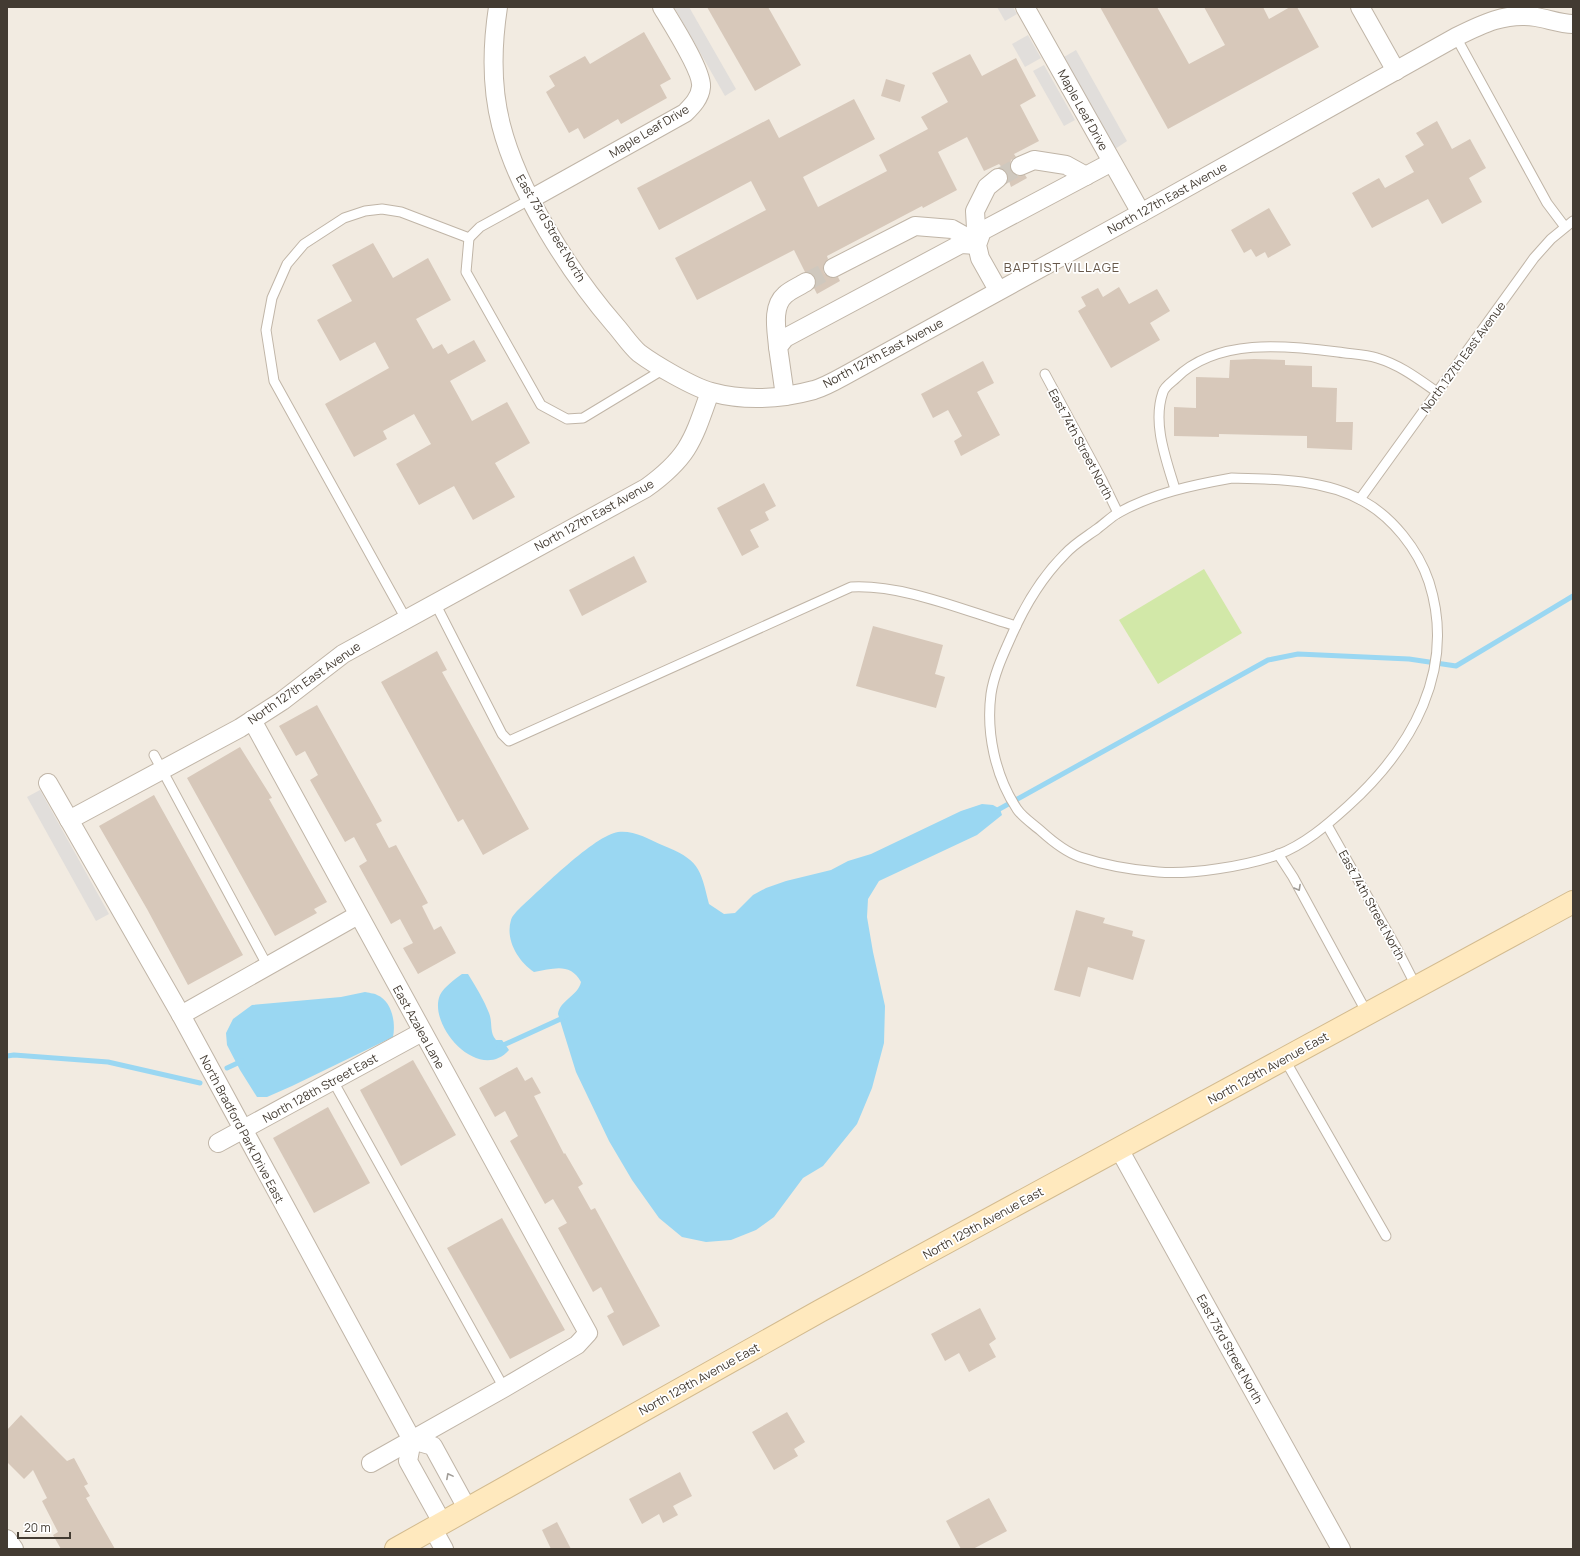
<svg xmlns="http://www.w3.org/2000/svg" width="1580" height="1556" viewBox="0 0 1580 1556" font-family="Manrope,sans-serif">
<rect width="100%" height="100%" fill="#f2ebe1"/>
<!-- green -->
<polygon fill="#d2e8a8" points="1204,569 1242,633 1158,684 1119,620"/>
<!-- parking -->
<g fill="#e1dedb">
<polygon points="674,7 689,7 736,89 725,96"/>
<polygon points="997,7 1013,7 1017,14 1005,21"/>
<polygon points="1028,35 1041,58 1025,67 1012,44"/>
<polygon points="1076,50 1127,141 1115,149 1064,57"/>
<polygon points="1044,65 1075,120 1064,126 1033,71"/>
<polygon points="40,790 109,914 96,921 27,797"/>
</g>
<!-- water -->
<g fill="#9ad7f2">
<path d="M982 804 993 805 1000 809 1002 815 977 835 879 881 868 899 867 917 873 952 885 1006 884 1043 872 1088 857 1124 823 1166 803 1178 774 1217 756 1230 731 1240 706 1242 682 1237 659 1218 632 1180 609 1141 576 1072 558 1014C560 1000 578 996 581 982 570 962 553 969 534 972 518 961 505 940 511 920 512 916 517 911 520 908 540 890 595 835 618 832 633 830 649 839 662 845 699 860 700 867 709 904L724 914 735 913 753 895 766 888 786 881 831 870 848 861 871 854 961 811Z"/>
<path d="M462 974H468C476 987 484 1000 489 1013 493 1023 489 1032 496 1040H502L509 1050C479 1084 427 1025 440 995 444 987 455 979 462 974Z"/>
<path d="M365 992C368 993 374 993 377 995 392 1001 396 1023 393 1037L292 1086 267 1097H257L240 1070 227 1045 226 1033 233 1019 252 1005 341 997Z"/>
</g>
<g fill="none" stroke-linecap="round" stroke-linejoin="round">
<!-- stream -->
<g stroke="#9ad7f2" stroke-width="5">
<polyline points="994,812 1268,660 1298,654 1409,659 1456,666 1573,596"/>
<polyline points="499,1047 565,1017"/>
<polyline points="7,1056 14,1055 108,1062 200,1083"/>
<polyline points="227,1068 242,1061"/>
</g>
</g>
<!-- building -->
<g fill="#d7c8ba">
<polygon points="707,7 768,7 801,65 755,91"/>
<polygon points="1100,7 1157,7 1189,64 1225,45 1204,7 1263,7 1269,19 1290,7 1297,7 1319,47 1168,129"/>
<polygon points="644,32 671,79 660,85 667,98 621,124 618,119 584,139 578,128 569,133 546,92 555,86 549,76 585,56 590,64"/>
<polygon points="970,54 982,76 1016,58 1036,96 1020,105 1039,141 1014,154 1016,157 1011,160 1010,165 1014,175 1019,176 1025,175 1027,178 1011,187 1006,172 999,164 984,171 967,137 938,152 957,190 923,208 922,206 827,256 828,259 823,267 824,273 832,278 838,277 840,281 817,294 814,288 816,282 815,277 811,273 805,272 794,250 697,300 675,258 766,210 751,181 659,230 637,188 769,119 779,138 854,99 875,139 803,177 818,207 887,171 879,155 928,129 921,117 948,102 932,73"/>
<polygon points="886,79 905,85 900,102 881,96"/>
<polygon points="1437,121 1452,149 1470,139 1486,168 1469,178 1482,202 1442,224 1428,199 1372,228 1352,193 1379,178 1385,188 1414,172 1405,156 1424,145 1416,133"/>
<polygon points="1269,208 1291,245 1268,258 1265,252 1256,257 1251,249 1244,253 1231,230"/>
<polygon points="373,243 393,278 428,258 451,300 416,319 433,349 442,344 448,354 474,340 486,361 450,381 472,421 507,402 530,443 495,463 515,497 473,520 454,486 419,505 396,464 431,444 414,414 383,431 387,439 354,457 325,404 389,368 375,342 340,361 317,320 352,301 332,265"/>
<polygon points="1119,287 1129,304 1157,289 1170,311 1150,323 1160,340 1111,368 1078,311 1086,306 1081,297 1098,288 1103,297"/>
<polygon points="1254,359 1285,360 1285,365 1312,366 1312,387 1337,388 1336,422 1353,422 1352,450 1307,448 1307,436 1219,434 1219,437 1174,436 1174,407 1196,408 1196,377 1229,378 1230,360"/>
<polygon points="983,361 994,383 977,392 1000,435 961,456 954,441 962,436 948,410 933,418 921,394"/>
<polygon points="764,483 776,506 765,512 769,520 750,530 759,547 742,556 717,508"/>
<polygon points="634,556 647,582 582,616 569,590"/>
<polygon points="873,626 943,645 935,674 945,677 936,708 856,686"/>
<polygon points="437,651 447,670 442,672 529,829 483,855 463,819 458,822 381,682"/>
<polygon points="317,705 382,821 376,824 389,848 396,845 428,903 422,906 434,930 441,926 456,953 418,974 403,948 413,943 400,919 391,924 359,866 367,861 354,837 345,842 310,780 318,775 305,751 296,756 279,726"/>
<polygon points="240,747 272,798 269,799 327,902 314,909 317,913 275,936 187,778"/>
<polygon points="154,795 243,955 188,985 147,909 99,826"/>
<polygon points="1076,910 1105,918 1103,923 1133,931 1132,936 1145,940 1133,980 1088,967 1080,997 1054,990"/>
<polygon points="413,1060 456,1135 401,1166 360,1090"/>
<polygon points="517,1067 525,1081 532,1077 541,1093 534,1096 564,1154 565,1153 583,1184 578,1187 591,1210 595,1208 660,1326 623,1346 607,1316 614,1312 601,1287 593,1292 558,1228 567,1223 553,1199 545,1204 510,1141 518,1136 505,1111 495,1117 479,1088"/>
<polygon points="328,1107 370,1183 314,1213 273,1138"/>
<polygon points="502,1218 565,1330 510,1359 447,1248"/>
<polygon points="980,1308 996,1339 989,1344 996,1357 969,1372 959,1353 945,1361 931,1334"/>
<polygon points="787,1412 805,1442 794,1449 798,1456 774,1470 752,1432"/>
<polygon points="21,1415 67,1461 74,1458 88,1484 84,1486 90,1496 86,1498 115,1549 61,1549 53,1535 58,1532 42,1501 47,1498 33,1470 24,1479 7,1462 7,1430"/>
<polygon points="680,1472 692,1496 673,1506 678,1515 663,1523 659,1514 642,1524 629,1499"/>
<polygon points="989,1498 1007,1531 973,1549 961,1549 946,1521"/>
<polygon points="557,1522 571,1549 551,1549 542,1530"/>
</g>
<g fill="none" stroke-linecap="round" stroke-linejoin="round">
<!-- street-tunnel -->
<g stroke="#cfc8be" stroke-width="18" stroke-dasharray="18 9" stroke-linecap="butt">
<polyline points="998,178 1020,166"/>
<polyline points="806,282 833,268"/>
</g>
<defs>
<g id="lane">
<polyline points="1456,37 1547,203 1565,227"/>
<polyline points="469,238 466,272 541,405 567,419 583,418 664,369"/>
<polyline points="1045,374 1101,478 1118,513"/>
<path d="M1232 478C1275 479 1324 479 1363 501 1392 517 1418 549 1429 582 1457 670 1412 748 1348 806 1327 825 1304 845 1277 855 1245 866 1191 875 1158 872 1132 870 1104 865 1080 857 1066 852 1052 841 1041 831 1033 824 1022 817 1017 809 995 776 986 732 991 694 994 674 1003 655 1011 637 1024 607 1042 577 1065 554 1074 544 1086 537 1097 529 1104 524 1111 517 1118 513 1154 493 1193 485 1232 478Z"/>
<path d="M1175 489C1166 459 1152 423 1163 392 1165 386 1172 382 1176 378 1217 338 1285 345 1338 352 1350 354 1365 354 1377 358 1400 365 1417 378 1437 392"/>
<polyline points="1360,499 1534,258 1551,239 1573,221"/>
<path d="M435 603 502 734 509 741 851 587C903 584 965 611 1016 626"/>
<polyline points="406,619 274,381 266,330 272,298 287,264 304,244 344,218 365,211 382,209 401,212 469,238 480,227 531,199"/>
<polyline points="154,755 267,965"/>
<polyline points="1327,825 1396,947 1416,986"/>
<polyline points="1278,854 1293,877 1367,1013"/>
<polyline points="1285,1060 1386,1236"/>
<polyline points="333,1081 504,1388"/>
</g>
<g id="street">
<path d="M498 7C492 46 491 86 501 125 518 192 570 273 615 325 623 334 630 345 639 353 655 365 693 387 711 392 744 401 781 399 814 390 824 387 835 381 844 376L1141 213 1456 37C1482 24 1506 12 1536 17 1548 19 1561 24 1573 24"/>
<polyline points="1025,7 1141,213"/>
<polyline points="1360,7 1396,71"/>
<polyline points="1020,166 1034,160 1066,165 1086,176"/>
<path d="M531 199 685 113C692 106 700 98 701 87 703 72 671 22 662 7"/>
<polyline points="833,268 915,226 952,229 977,243"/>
<polyline points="998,290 980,258 977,245 982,231 1112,162"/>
<path d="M778 347C777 332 771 307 785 295 790 290 800 286 806 282"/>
<polyline points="785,396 778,347 785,338 961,244 977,245 975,211 987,187 998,178"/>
<polyline points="252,720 588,1333 577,1345 504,1388 371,1463"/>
<polyline points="48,783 181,1015 412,1440 408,1461 443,1524"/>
<path d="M69 820 240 728 282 701 343 654 646 488C689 457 693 440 710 392"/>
<polyline points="181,1015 358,915"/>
<polyline points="218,1143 422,1032"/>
<polyline points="1119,1149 1341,1549"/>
<polyline points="412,1440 433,1446 468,1510"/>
<polyline points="433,1529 444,1549"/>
<polyline points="7,1539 14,1549"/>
</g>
<polyline id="secondary" points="396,1549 820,1311 1573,902"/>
</defs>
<!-- lane casing -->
<use href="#lane" stroke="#c0b5a7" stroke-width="11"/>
<!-- street casing -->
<use href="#street" stroke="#c0b5a7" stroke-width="20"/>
<!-- secondary casing -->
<use href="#secondary" stroke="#d3bb8f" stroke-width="24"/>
<!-- lane -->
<use href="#lane" stroke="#fff" stroke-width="9"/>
<!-- street -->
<use href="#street" stroke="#fff" stroke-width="18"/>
<!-- secondary -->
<use href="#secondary" stroke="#ffe9be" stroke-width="22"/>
</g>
<!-- one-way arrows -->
<defs><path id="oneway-chevron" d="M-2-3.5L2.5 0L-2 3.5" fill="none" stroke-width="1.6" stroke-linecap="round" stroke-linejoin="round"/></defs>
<g stroke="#a19d98">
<use href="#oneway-chevron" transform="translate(1298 888) rotate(61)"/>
<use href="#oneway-chevron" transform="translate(449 1476) rotate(-118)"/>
</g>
<g text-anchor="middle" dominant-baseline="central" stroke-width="3.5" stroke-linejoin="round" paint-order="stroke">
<!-- street labels -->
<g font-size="12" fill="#433b32" stroke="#fff">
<text transform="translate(1083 110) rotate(61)">Maple Leaf Drive</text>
<text transform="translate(649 131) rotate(-31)">Maple Leaf Drive</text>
<text transform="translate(1167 198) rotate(-29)">North 127th East Avenue</text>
<text transform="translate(551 228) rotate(59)">East 73rd Street North</text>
<text transform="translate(883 353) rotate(-28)">North 127th East Avenue</text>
<text transform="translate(1463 357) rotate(-54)">North 127th East Avenue</text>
<text transform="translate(1081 444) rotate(62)">East 74th Street North</text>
<text transform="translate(594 515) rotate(-29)">North 127th East Avenue</text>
<text transform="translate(304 683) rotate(-35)">North 127th East Avenue</text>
<text transform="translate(1372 905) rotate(61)">East 74th Street North</text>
<text transform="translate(419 1027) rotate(61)">East Azalea Lane</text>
<text transform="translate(1268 1068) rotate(-29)">North 129th Avenue East</text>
<text transform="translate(320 1088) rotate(-29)">North 128th Street East</text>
<text transform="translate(242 1129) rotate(62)">North Bradford Park Drive East</text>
<text transform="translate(983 1223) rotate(-29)">North 129th Avenue East</text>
<text transform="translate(1230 1349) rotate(61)">East 73rd Street North</text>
<text transform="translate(699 1379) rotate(-29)">North 129th Avenue East</text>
</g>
<!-- neighbourhood labels -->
<g font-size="13" letter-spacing="1" fill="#665749" stroke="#fff">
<text x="1062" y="267">BAPTIST VILLAGE</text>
</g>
</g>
<!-- border -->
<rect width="1580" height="1556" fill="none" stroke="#433b32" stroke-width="16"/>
<!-- scale -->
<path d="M18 1532v6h52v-6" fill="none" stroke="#433b32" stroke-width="2"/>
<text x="24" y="1532" font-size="12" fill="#433b32" stroke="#ffffff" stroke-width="3" paint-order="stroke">20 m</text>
</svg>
